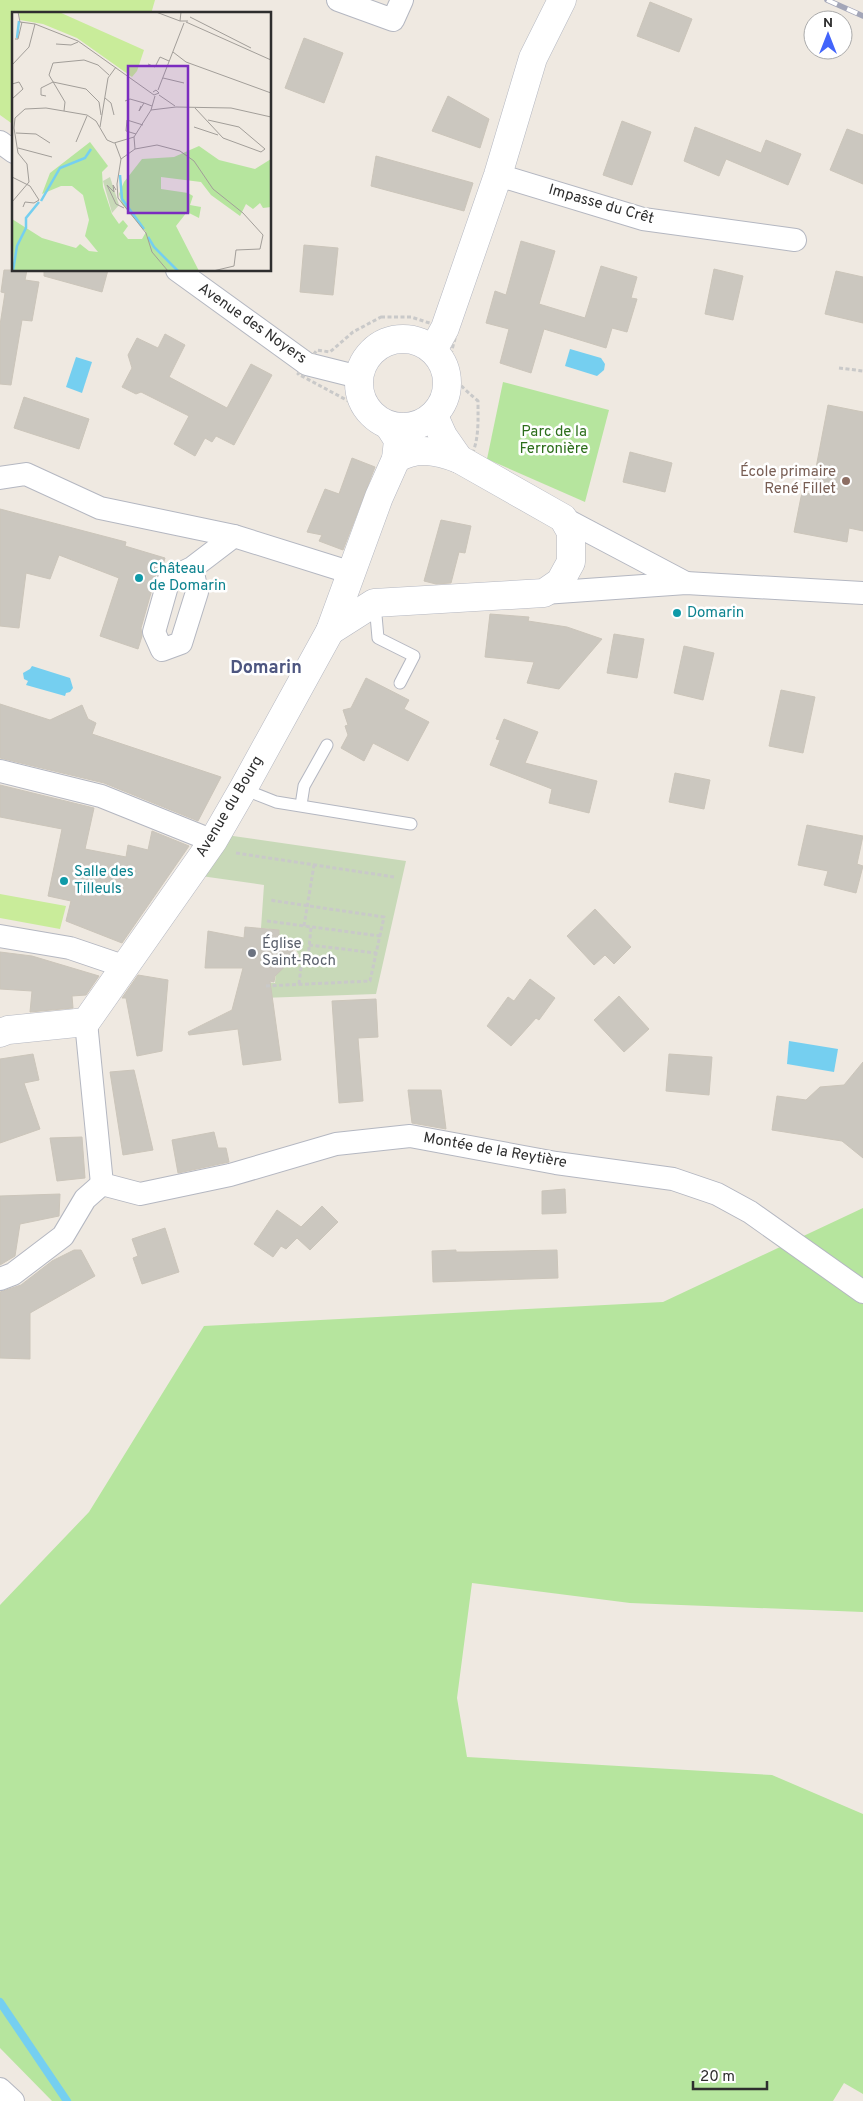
<svg xmlns="http://www.w3.org/2000/svg" width="863" height="2101" viewBox="0 0 863 2101" font-family="Overpass,sans-serif">
<rect width="100%" height="100%" fill="#efe9e1"/>
<!-- green -->
<g fill="#b6e59e">
<polygon points="503,382 609,410 585,502 487,459"/>
<polygon points="863,1208 863,1612 630,1603 472,1583 457,1698 467,1757 772,1775 863,1814 863,2094 844,2083 833,2101 52,2101 0,2048 0,1605 89,1512 204,1326 663,1302"/>
</g>
<!-- cemetery -->
<polygon fill="#c8d9b8" points="226,835 406,861 376,994 261,998 263,982 275,983 276,969 288,962 295,963 298,960 299,955 296,950 291,950 279,939 279,930 261,928 264,885 201,876"/>
<!-- pitch -->
<g fill="#c9ec9a">
<polygon points="0,0 155,0 151,14 14,14 14,125 0,115"/>
<polygon points="0,894 66,906 60,929 0,918"/>
</g>
<!-- water -->
<g fill="#75cff0">
<polygon points="570,349 601,358 605,364 604,370 597,376 565,366"/>
<polygon points="76,357 92,362 82,393 66,387"/>
<polygon points="32,666 70,678 73,688 70,692 66,693 65,696 26,685 28,681 24,679 23,673 30,669"/>
<polygon points="789,1041 838,1049 834,1072 787,1064"/>
</g>
<g fill="none" stroke-linecap="round" stroke-linejoin="round">
<!-- stream -->
<polyline stroke="#75cff0" stroke-width="8" points="0,2002 67,2101"/>
</g>
<!-- building -->
<g fill="#cbc7bf" stroke="#cbc5ba">
<polygon points="650,2 692,19 679,52 637,36"/>
<polygon points="304,38 343,53 324,103 285,88"/>
<polygon points="448,96 489,119 480,148 432,131"/>
<polygon points="622,121 651,132 632,185 603,175"/>
<polygon points="695,127 761,153 766,140 801,154 788,185 726,159 719,176 684,161"/>
<polygon points="847,129 863,135 863,184 830,170"/>
<polygon points="376,156 473,183 464,211 371,186"/>
<polygon points="521,241 555,251 539,304 585,318 601,266 637,277 631,298 637,299 627,332 612,328 606,348 544,329 531,373 500,363 509,329 486,323 495,291 506,295"/>
<polygon points="304,245 338,248 333,295 300,292"/>
<polygon points="714,269 743,276 733,320 705,314"/>
<polygon points="4,270 27,270 25,280 39,282 32,321 22,320 11,385 0,384 0,325 5,293 1,292"/>
<polygon points="44,270 108,270 102,292 44,276"/>
<polygon points="836,271 863,277 863,323 825,314"/>
<polygon points="165,334 185,345 169,377 227,408 251,364 272,375 234,445 216,436 212,442 205,438 195,456 174,444 189,416 141,392 136,394 122,387 132,368 128,355 137,338 158,348"/>
<polygon points="24,397 89,419 79,449 14,428"/>
<polygon points="828,405 863,412 863,531 849,528 847,542 794,532 802,492 811,494"/>
<polygon points="630,452 672,463 665,492 623,482"/>
<polygon points="352,458 375,467 343,550 319,541 322,535 307,532 325,489 339,494"/>
<polygon points="0,509 126,542 125,546 165,558 162,568 156,575 141,628 142,636 138,649 100,636 119,578 59,555 50,579 26,573 19,628 0,626"/>
<polygon points="441,520 471,526 465,553 459,552 451,583 436,584 424,581"/>
<polygon points="490,614 529,617 528,621 567,627 602,639 559,689 527,683 534,662 485,657"/>
<polygon points="614,634 644,639 637,678 607,673"/>
<polygon points="684,646 714,653 703,700 674,693"/>
<polygon points="366,678 409,700 404,709 429,722 408,761 373,743 364,761 341,748 348,735 345,726 348,725 343,710 351,708"/>
<polygon points="781,690 815,697 803,753 769,746"/>
<polygon points="0,704 50,720 82,705 88,719 96,723 92,734 221,777 198,821 104,783 0,758"/>
<polygon points="504,719 538,732 525,763 597,781 589,813 549,803 552,789 490,765 500,740 496,739"/>
<polygon points="675,773 710,780 704,809 669,802"/>
<polygon points="0,785 94,808 85,849 126,857 128,845 148,850 152,831 189,846 122,943 66,921 71,901 48,896 62,829 0,817"/>
<polygon points="807,825 863,836 857,864 863,866 856,893 824,885 828,871 798,865"/>
<polygon points="595,909 631,947 614,964 605,955 594,965 567,936"/>
<polygon points="245,927 279,930 279,936 297,955 275,976 274,982 270,981 281,1060 243,1065 238,1029 189,1035 188,1032 232,1010 243,968 205,968 208,931 244,938"/>
<polygon points="0,952 32,956 99,976 86,995 72,996 73,1008 30,1012 32,991 0,989"/>
<polygon points="138,975 168,980 162,1051 137,1056 126,998 122,998"/>
<polygon points="530,979 555,998 539,1020 536,1018 511,1046 487,1026 508,997 514,1001"/>
<polygon points="619,996 649,1029 624,1052 594,1020"/>
<polygon points="376,999 378,1037 358,1038 363,1101 339,1103 332,1001"/>
<polygon points="33,1054 39,1080 24,1083 40,1129 0,1143 0,1059"/>
<polygon points="669,1054 712,1057 709,1095 666,1091"/>
<polygon points="863,1062 863,1158 842,1141 772,1130 777,1096 806,1100 820,1087 844,1085"/>
<polygon points="134,1070 153,1150 123,1155 110,1072"/>
<polygon points="408,1090 441,1090 446,1129 412,1123"/>
<polygon points="214,1132 218,1148 226,1148 229,1162 178,1173 172,1140"/>
<polygon points="82,1137 85,1178 57,1181 50,1138"/>
<polygon points="565,1189 566,1213 542,1214 542,1191"/>
<polygon points="60,1194 59,1216 20,1224 15,1256 0,1265 0,1196"/>
<polygon points="322,1206 338,1222 310,1250 297,1238 286,1249 281,1246 273,1257 254,1244 277,1210 301,1227"/>
<polygon points="165,1228 179,1272 142,1284 133,1258 138,1256 132,1239"/>
<polygon points="74,1250 81,1250 95,1276 30,1313 30,1359 0,1358 0,1292 21,1285 52,1261"/>
<polygon points="456,1250 456,1252 472,1252 557,1250 558,1278 433,1282 432,1251"/>
</g>
<g fill="none" stroke-linecap="round" stroke-linejoin="round">
<defs>
<g id="service">
<polyline points="375,604 378,638 414,656 400,683"/>
<polyline points="243,789 276,802 411,824"/>
<polyline points="301,805 304,786 327,745"/>
</g>
<g id="minor">
<polyline points="338,0 393,20 402,0"/>
<polyline points="0,142 14,152"/>
<polyline points="498,175 643,219 795,240"/>
<polyline points="177,270 307,364 359,377"/>
<polyline points="0,478 26,474 100,508 234,536"/>
<polyline points="563,518 686,583"/>
<polyline points="192,568 169,579 154,632 162,650 181,643 197,592 192,568 234,536 352,573"/>
<polyline points="544,593 686,583 863,593"/>
<polyline points="0,771 101,796 213,841"/>
<polyline points="0,936 70,948 123,966"/>
<polyline points="86,1022 102,1184"/>
<polyline points="102,1184 140,1194 230,1175 336,1144 410,1136 556,1163 673,1179 717,1194 750,1212 863,1292"/>
<polyline points="0,1279 13,1274 63,1236 85,1199 102,1184"/>
<polyline points="0,2089 13,2101"/>
</g>
<g id="tertiary">
<circle cx="403" cy="383" r="44"/>
<polyline points="433,350 445,328 498,175 533,58 562,0"/>
<path d="M396 459C417 446 437 451 459 459"/>
<polyline points="330,631 374,603 544,593 560,582 571,562 571,532 563,518 459,459 443,436 434,416"/>
<polyline points="0,1033 8,1030 86,1022 213,841 243,789 330,631 379,497 396,459 398,440 389,426"/>
</g>
</defs>
<!-- service casing -->
<use href="#service" stroke="#b4b7c1" stroke-width="13"/>
<!-- minor casing -->
<use href="#minor" stroke="#b4b7c1" stroke-width="24"/>
<!-- tertiary casing -->
<use href="#tertiary" stroke="#b4b7c1" stroke-width="29"/>
<!-- path -->
<g stroke="#c9c9c9" stroke-width="3" stroke-dasharray="4 2.5" stroke-linecap="butt">
<path d="M381 317H411L457 332C445 372 447 374 478 401 478 429 480 449 461 472L422 454 407 461 386 457V442L354 404 298 374 317 350 330 352 353 332Z"/>
<polyline points="839,368 863,371"/>
<polyline points="236,853 394,877"/>
<polyline points="267,921 380,936"/>
<polyline points="304,926 314,865"/>
<polyline points="309,945 376,953"/>
<polyline points="299,984 302,959 308,959 311,927"/>
<polyline points="266,986 370,981 384,917 269,900"/>
</g>
<!-- service -->
<use href="#service" stroke="#fff" stroke-width="11"/>
<!-- minor -->
<use href="#minor" stroke="#fff" stroke-width="22"/>
<!-- tertiary -->
<use href="#tertiary" stroke="#fff" stroke-width="28"/>
<defs>
<polyline id="rail" points="827,0 863,16"/>
</defs>
<!-- rail casing -->
<use href="#rail" stroke="#a3a6b8" stroke-width="5.5"/>
<!-- rail -->
<use href="#rail" stroke="#fff" stroke-width="4" stroke-dasharray="11" stroke-linecap="butt"/>
</g>
<!-- markers -->
<circle fill="#8d6e63" stroke="#fff" stroke-width="2" cx="846" cy="481" r="5"/>
<g fill="#0f9aa8" stroke="#fff" stroke-width="2">
<circle cx="139" cy="578" r="5"/>
<circle cx="677" cy="613" r="5"/>
<circle cx="64" cy="881" r="5"/>
</g>
<circle fill="#6b7280" stroke="#fff" stroke-width="2" cx="252" cy="953" r="5"/>
<g text-anchor="middle" dominant-baseline="central" stroke-width="5" stroke-linejoin="round" paint-order="stroke">
<!-- street labels -->
<g font-size="15" fill="#2e2e2e" stroke="#fff">
<text transform="translate(601 205) rotate(16)">Impasse du Crêt</text>
<text transform="translate(252 324) rotate(35)">Avenue des Noyers</text>
<text transform="translate(230 807) rotate(-59)">Avenue du Bourg</text>
<text transform="translate(495 1151) rotate(10)">Montée de la Reytière</text>
</g>
<!-- park labels -->
<g font-size="15" fill="#2c6e1b" stroke="#fff">
<text x="554" y="432">Parc de la<tspan x="554" dy="17">Ferronière</tspan></text>
</g>
<!-- education labels -->
<g font-size="15" fill="#785e54" stroke="#fff" text-anchor="end">
<text x="836" y="472">École primaire<tspan x="836" dy="17">René Fillet</tspan></text>
</g>
<!-- culture labels -->
<g font-size="15" fill="#0d838f" stroke="#fff" text-anchor="start">
<text x="149" y="569">Château<tspan x="149" dy="17">de Domarin</tspan></text>
<text x="687" y="613">Domarin</text>
<text x="74" y="872">Salle des<tspan x="74" dy="17">Tilleuls</tspan></text>
</g>
<!-- worship labels -->
<g font-size="15" fill="#5b616d" stroke="#fff" text-anchor="start">
<text x="262" y="944">Église<tspan x="262" dy="17">Saint-Roch</tspan></text>
</g>
<!-- quarter labels -->
<g font-size="18" font-weight="bold" fill="#4d5680" stroke="#fff">
<text x="266" y="668">Domarin</text>
</g>
</g>
<!-- overview -->
<g transform="translate(12 12)">
<rect width="259" height="259" fill="#efe9e1"/>
<path d="M78 130 96 154 90 160 91 175 100 202 107 212 111 208 116 214 111 221 116 227H130L134 220 110 192 107 182 112 170 130 147 162 145 187 134 207 148 243 157 259 147V195L251 196 248 191 241 197 234 192 228 204 199 183 189 170 149 165V177L176 181 181 184 178 193 189 195 187 206 175 200 164 214 187 259H2L0 207 30 226 64 236 68 232 77 239 86 240 73 224 77 208 71 183 60 174H49L30 182 38 161Z" fill="#b6e59e"/>
<path d="M98 165 107 193 100 201 91 169Z" fill="#c8d9b8"/>
<path d="M7 0H47L132 38 125 59 120 65 65 26 31 12 8 8Z" fill="#c9ec9a"/>
<path fill="none" stroke="#75cff0" stroke-width="2.5" d="M5 26 7 9M108 163 110 187 132 217M29 189 48 156 73 146 79 137M136 225 142 235 166 259M1 259 5 234 14 216V206L27 190"/>
<path fill="none" stroke="#a29e99" stroke-width="1" d="M6 0 8 10 23 12 66 29 142 83 147 81 144 78 141 80M144 0 168 9M169 0 168 9H176M178 5 239 36M174 10 259 48M3 27H6L10 10M44 32 59 33 66 30M161 40 174 50 259 81M136 52 143 55 148 45 157 49M0 53 17 35 23 12M151 66 172 71M0 72 7 70 11 77 0 87M146 78 172 11M147 83 163 94M34 84 29 83V76L41 70 74 77 87 90 89 103M93 86 99 91 102 103M113 89 118 87 132 91M129 94 127 99 132 91 140 94M183 96 211 126 249 140 253 137 227 115 196 108M139 98 164 95 219 96 259 105M52 99 53 90 37 63 41 51 72 48 86 53 97 63M88 115 96 66 104 55M182 115 206 123M4 121 24 122 38 131M124 122 114 119 115 108 131 113M64 130 75 104M103 131 109 147M6 136 40 145M123 137 145 133 168 139 182 149 201 177 231 201 251 223 248 237 224 238 222 254 201 259M123 137 109 147 105 172 106 186 134 221 140 240 156 259M123 137 122 125 139 98 143 84M0 154V165L18 174 27 188 22 191 13 190 11 195M104 178 101 173 102 180 95 173 104 192 112 196M0 190 17 170 15 152 6 141 2 116 3 106 13 97 34 96 75 103 84 109 95 128 102 131 122 125"/>
<path fill="#7b2cbf" fill-opacity="0.15" stroke="#7b2cbf" stroke-width="2.5" d="M116 54H176V201H116Z"/>
<rect width="259" height="259" fill="none" stroke="#2e2e2e" stroke-width="2.5"/>
</g>
<!-- north arrow -->
<g transform="translate(828 35)"><circle r="24" fill="#ffffff" stroke="#ababab"/>
<path d="M0-4L9 19L0 12L-9 19Z" fill="#4264fb"/>
<text y="-8" font-size="14" font-weight="bold" text-anchor="middle" fill="#2e2e2e">N</text>
</g>
<!-- scale -->
<path d="M693 2081v8h74v-8" fill="none" stroke="#2e2e2e" stroke-width="2.5"/>
<text x="700" y="2081" font-size="15" fill="#2e2e2e" stroke="#ffffff" stroke-width="4" paint-order="stroke">20 m</text>
</svg>
